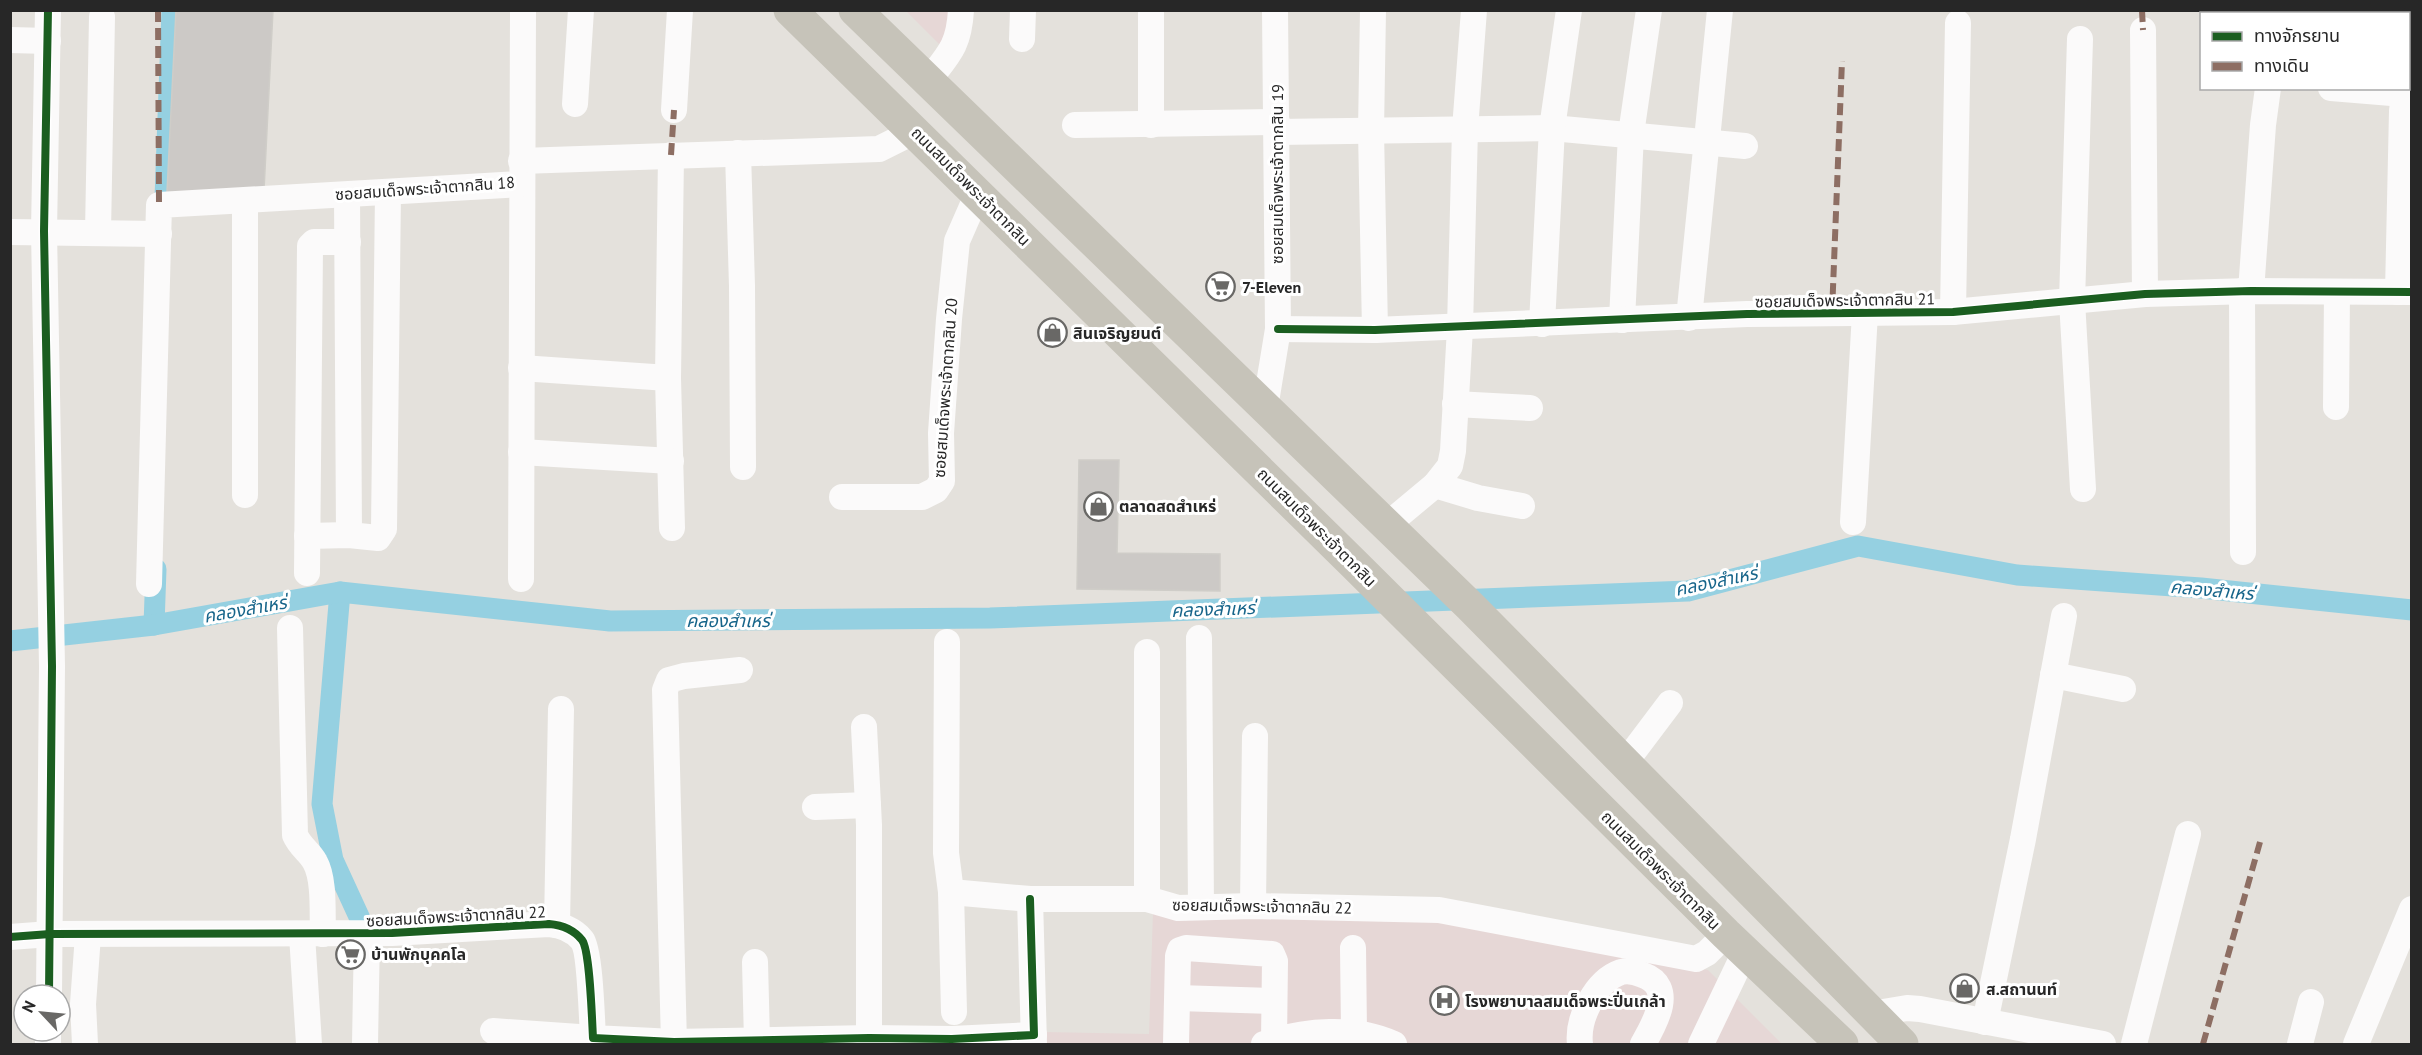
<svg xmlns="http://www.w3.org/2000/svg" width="2422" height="1055" viewBox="0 0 2422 1055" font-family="'PT Sans','Noto Sans Thai',sans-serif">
<rect width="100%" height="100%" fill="#e4e1dc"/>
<!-- medical -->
<g fill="#e6d7d6">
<polygon points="906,11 949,11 946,51"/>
<polygon points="1153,912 1432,917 1708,970 1782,1044 1043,1044 1043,1032 1149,1034"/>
</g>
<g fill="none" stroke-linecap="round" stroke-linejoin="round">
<!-- canal -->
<g stroke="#95d0e1" stroke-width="21">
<polyline points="165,198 172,10"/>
<polyline points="340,592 322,804 333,860 367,934 366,946"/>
<polyline points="154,625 156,569"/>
<polyline points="10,641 154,625 340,592 610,621 990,618 1688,591 1858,546 2017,575 2201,588 2412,610"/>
</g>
</g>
<!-- building -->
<g fill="#ccc9c6" stroke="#cfcdc8" stroke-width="1.5">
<polygon points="176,10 273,10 264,190 167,192"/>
<polygon points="1079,460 1119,460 1117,553 1220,554 1220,591 1077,589"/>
</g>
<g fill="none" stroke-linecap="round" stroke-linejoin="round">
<!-- minor -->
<g stroke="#fbfafa" stroke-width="26">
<polyline points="48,10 44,231 52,666 49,995"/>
<polyline points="1373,10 1371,131 1375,330"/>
<polyline points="2278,14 2278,10"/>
<polyline points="2143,30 2145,294"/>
<polyline points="1022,39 1023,10"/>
<polyline points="2080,39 2072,301 2083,489"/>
<polyline points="10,40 48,41"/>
<path d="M928 81C949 54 959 46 961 10"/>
<polyline points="2331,88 2404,94"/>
<polyline points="575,104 581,10"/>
<polyline points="674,110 680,10"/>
<polyline points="1075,125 1277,122"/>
<polyline points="1151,125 1151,13"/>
<polyline points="1277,132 1552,128 1745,146"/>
<polyline points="738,153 742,286 743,467"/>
<polyline points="671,155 668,378 672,528"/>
<polyline points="521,161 879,149 915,131"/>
<polyline points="347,195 349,535"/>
<polyline points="10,232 159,234"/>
<polyline points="98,232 102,17"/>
<polyline points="2242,291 2243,552"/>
<polyline points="2251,291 2263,125 2268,88"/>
<polyline points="2398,292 2402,111 2404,94 2412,92"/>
<polyline points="1953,312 1958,23"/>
<polyline points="1689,318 1720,10"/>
<polyline points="1622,320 1631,134 1649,10"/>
<polyline points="1542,324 1552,128 1569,10"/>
<polyline points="1278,329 1375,330 1747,314 1953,312 2145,294 2251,291 2412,292"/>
<polyline points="521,368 668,378"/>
<polyline points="1455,404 1530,408"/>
<polyline points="2336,407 2337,292"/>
<polyline points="1265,408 1278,329 1275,10"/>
<polyline points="521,452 671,461"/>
<polyline points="1435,485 1478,498 1522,506"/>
<polyline points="245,495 245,201"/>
<polyline points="842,497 922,497 936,490 942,481 941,433 949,319 957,241 978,193"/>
<polyline points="1853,522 1865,313"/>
<polyline points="1387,525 1435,485 1450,466 1453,451 1460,328 1465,129 1474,10"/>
<polyline points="307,536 349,535 378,538 384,529 388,192"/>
<polyline points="307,573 310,246 314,242 348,242"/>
<polyline points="521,579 523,10"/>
<polyline points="149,584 159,205 521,184"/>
<path d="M290 628 295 835C300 847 310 852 315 862 325 880 322 914 323 934"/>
<polyline points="1199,638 1201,907"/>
<polyline points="947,642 946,853 951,892 954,1012"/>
<polyline points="2053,675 2123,689"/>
<polyline points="864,727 869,825 869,1038"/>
<polyline points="1624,764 1670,703"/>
<polyline points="815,807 868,805"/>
<polyline points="951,892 1030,899 1147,899 1178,908 1253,906 1439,910 1696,959 1707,953 1726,934"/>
<polyline points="1030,899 1034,1044"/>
<polyline points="1147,899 1147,652"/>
<polyline points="1253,906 1255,736"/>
<polyline points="557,925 561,709"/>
<polyline points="302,935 309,1044"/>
<path d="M10 937 50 934 392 933 549 924C561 925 574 930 582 940 590 950 592 1021 593 1038L674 1042 869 1038 952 1039 1034 1035"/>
<polyline points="1353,948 1354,1032"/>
<polyline points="755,962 757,1041"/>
<polyline points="1178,998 1274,1001"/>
<polyline points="1871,1014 1907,1008 1920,1009 2103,1044"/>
<polyline points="1985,1022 2023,839 2064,616"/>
<polyline points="493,1031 593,1038"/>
<polyline points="48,1044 48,1031"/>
<polyline points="85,1044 83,1004 88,935"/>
<polyline points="365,1044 367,934"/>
<polyline points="674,1044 665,690 669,680 684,676 740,670"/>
<polyline points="1176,1044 1178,956 1180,950 1186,948 1272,954 1275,961 1274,1041"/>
<path d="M1264 1044C1304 1030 1355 1026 1394 1044"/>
<path d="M1580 1044C1577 1019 1595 981 1621 972 1629 970 1636 972 1643 975 1676 987 1655 1023 1643 1044"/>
<polyline points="1701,1044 1745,952"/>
<polyline points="2134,1044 2188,834"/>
<polyline points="2300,1044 2311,1002"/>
<polyline points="2356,1044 2412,909"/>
</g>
<!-- major -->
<g stroke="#c6c3b9" stroke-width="33">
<polyline points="790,10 1355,565 1726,934 1842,1044"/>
<polyline points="855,10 1470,606 1902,1044"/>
</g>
<!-- quiet -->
<g stroke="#8d6e63" stroke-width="6" stroke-dasharray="12 6" stroke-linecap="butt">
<polyline points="158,10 159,205"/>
<polyline points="2142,10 2143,30"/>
<polyline points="671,155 674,110"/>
<polyline points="1832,313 1842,61"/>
<polyline points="2203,1044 2260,842"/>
</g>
<defs>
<g id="cycleway">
<polyline points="48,10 44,231 52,666 49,995"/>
<polyline points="1278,329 1375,330 1747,314 1953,312 2145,294 2251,291 2412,292"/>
<path d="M10 937 50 934 392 933 549 924C561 925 574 930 582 940 590 950 592 1021 593 1038L674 1042 869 1038 952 1039 1034 1035 1030 899"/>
</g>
</defs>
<!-- cycleway casing -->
<use href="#cycleway" stroke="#fff" stroke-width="11"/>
<!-- cycleway -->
<use href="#cycleway" stroke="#1b5e20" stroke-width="8"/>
</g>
<!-- icons -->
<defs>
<symbol id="supermarket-ring" viewBox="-11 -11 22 22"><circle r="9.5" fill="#fff" stroke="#696866" stroke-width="1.5"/><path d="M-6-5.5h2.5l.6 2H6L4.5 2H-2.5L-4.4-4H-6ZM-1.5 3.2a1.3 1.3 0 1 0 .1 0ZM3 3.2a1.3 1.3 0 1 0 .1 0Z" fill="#696866"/></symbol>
<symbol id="shop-ring" viewBox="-11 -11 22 22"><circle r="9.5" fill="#fff" stroke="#696866" stroke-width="1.5"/><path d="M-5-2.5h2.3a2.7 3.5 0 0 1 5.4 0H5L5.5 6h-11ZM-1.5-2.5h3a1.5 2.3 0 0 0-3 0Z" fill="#696866"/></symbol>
<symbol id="hospital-ring" viewBox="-11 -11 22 22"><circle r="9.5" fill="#fff" stroke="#696866" stroke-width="1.5"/><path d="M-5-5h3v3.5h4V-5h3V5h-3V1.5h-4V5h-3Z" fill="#696866"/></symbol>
</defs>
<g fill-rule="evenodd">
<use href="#supermarket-ring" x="1204" y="270" width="33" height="33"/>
<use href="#shop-ring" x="1036" y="316" width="33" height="33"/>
<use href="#shop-ring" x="1082" y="490" width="33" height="33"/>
<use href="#supermarket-ring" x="334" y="938" width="33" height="33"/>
<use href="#shop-ring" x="1948" y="972" width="33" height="33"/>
<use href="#hospital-ring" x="1428" y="984" width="33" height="33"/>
</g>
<g text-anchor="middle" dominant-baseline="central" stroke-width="6" stroke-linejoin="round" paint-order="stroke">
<!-- street labels -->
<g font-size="16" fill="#272727" stroke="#fff">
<text transform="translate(1277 174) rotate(-90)">ซอยสมเด็จพระเจ้าตากสิน 19</text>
<text transform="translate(971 186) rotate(45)">ถนนสมเด็จพระเจ้าตากสิน</text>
<text transform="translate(425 188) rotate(-4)">ซอยสมเด็จพระเจ้าตากสิน 18</text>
<text transform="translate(1845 300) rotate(-1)">ซอยสมเด็จพระเจ้าตากสิน 21</text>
<text transform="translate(945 388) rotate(-86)">ซอยสมเด็จพระเจ้าตากสิน 20</text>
<text transform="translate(1317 527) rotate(45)">ถนนสมเด็จพระเจ้าตากสิน</text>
<text transform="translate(1661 870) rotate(45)">ถนนสมเด็จพระเจ้าตากสิน</text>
<text transform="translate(1262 906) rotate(1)">ซอยสมเด็จพระเจ้าตากสิน 22</text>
<text transform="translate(456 916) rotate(-3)">ซอยสมเด็จพระเจ้าตากสิน 22</text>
</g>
<!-- poi labels -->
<g font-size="16" font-weight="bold" fill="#272727" stroke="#fff" text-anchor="start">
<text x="1242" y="287">7-Eleven</text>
<text x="1073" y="333">สินเจริญยนต์</text>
<text x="1119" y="506">ตลาดสดสำเหร่</text>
<text x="371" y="954">บ้านพักบุคคโล</text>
<text x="1986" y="989">ส.สถานนท์</text>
<text x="1465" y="1001">โรงพยาบาลสมเด็จพระปิ่นเกล้า</text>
</g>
<!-- water labels -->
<g font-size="18" font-style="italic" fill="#17658a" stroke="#fff">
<text transform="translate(1716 581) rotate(-12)">คลองสำเหร่</text>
<text transform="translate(2212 590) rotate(5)">คลองสำเหร่</text>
<text transform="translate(245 609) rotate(-10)">คลองสำเหร่</text>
<text transform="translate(1213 609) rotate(-2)">คลองสำเหร่</text>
<text x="728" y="620">คลองสำเหร่</text>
</g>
</g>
<!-- border -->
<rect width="2422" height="1055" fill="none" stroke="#272727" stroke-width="24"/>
<!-- legend -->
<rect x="2200" y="12" width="210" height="78" fill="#ffffff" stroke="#a9a9a9" stroke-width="1.5"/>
<rect x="2212" y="32" width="30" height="9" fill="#1b5e20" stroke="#a9a9a9" stroke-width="1.5"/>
<text x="2254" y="42" font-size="18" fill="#272727">ทางจักรยาน</text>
<rect x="2212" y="62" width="30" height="9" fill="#8d6e63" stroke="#a9a9a9" stroke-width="1.5"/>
<text x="2254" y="72" font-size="18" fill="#272727">ทางเดิน</text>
<!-- north arrow -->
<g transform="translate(42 1013) rotate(296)"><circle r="28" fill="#ffffff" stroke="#a9a9a9" stroke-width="1.5"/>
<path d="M0-4.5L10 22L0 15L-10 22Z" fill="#696866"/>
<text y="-9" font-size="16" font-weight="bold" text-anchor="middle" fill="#272727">N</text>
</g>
</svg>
